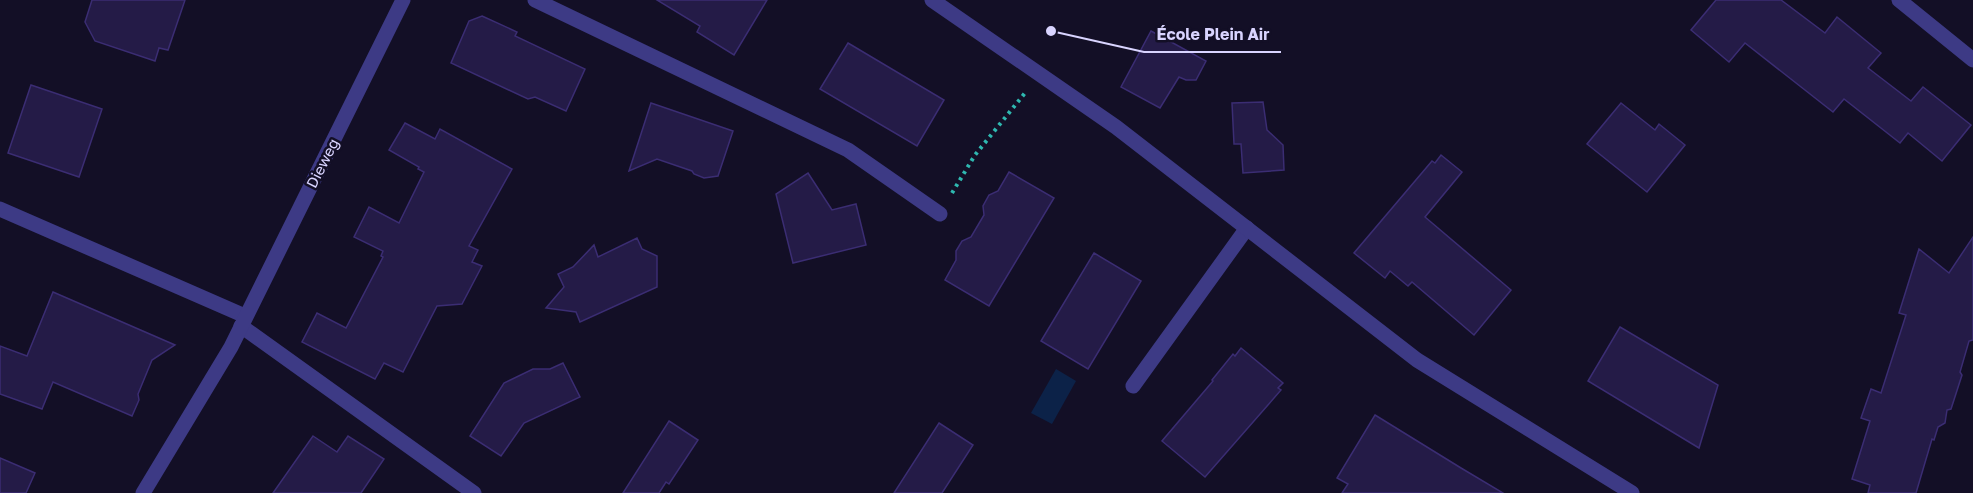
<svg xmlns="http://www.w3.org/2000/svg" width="1973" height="493" viewBox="0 0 1973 493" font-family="'Golos Text',sans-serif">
<rect width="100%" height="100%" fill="#130f26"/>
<!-- water -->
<polygon fill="#0c2248" points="1056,369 1076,381 1052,424 1031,413"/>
<!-- building -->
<g fill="#241b47" stroke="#3b2d73" stroke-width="1.5">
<polygon points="92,0 185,0 168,50 159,48 155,61 95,41 85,22"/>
<polygon points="657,0 767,0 734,55 697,32 700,26"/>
<polygon points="1716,0 1781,0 1825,33 1837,17 1881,53 1868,68 1911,101 1923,87 1971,125 1942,161 1908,133 1900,143 1844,99 1833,112 1745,43 1729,62 1691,30"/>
<polygon points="482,16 517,32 515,36 585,69 566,111 535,97 528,99 451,63 469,21"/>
<polygon points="1151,31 1206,61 1196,80 1186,80 1179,77 1160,108 1121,87"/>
<polygon points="848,43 944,100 917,146 820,89"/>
<polygon points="31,85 102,109 79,177 8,153"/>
<polygon points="1263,102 1267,130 1283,145 1284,170 1243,173 1241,144 1234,144 1232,103"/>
<polygon points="651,103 733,131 718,176 704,178 694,174 692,171 657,159 629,171"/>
<polygon points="1621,103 1655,130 1659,124 1685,145 1647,192 1587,144"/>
<polygon points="405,123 435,139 440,129 512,169 469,246 478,250 472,262 482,266 462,304 437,306 403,372 384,363 375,379 302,342 317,313 346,328 383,257 381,256 383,251 354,237 369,207 399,223 424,172 418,169 419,167 389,150"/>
<polygon points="1441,155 1462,172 1425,217 1511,290 1474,335 1412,282 1408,286 1390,271 1385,278 1354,253 1432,161 1435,163"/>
<polygon points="1009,172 1054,198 989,306 945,280 956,260 956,251 962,241 971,237 984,215 983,206 989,195 998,191"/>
<polygon points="808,173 832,210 856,204 866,245 793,263 776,194"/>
<polygon points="1973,237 1973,340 1969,341 1960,372 1962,375 1951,409 1947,410 1945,423 1938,427 1934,440 1932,439 1916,493 1868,493 1870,485 1852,479 1870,421 1861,418 1871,389 1881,393 1906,315 1899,313 1919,249 1949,273"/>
<polygon points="637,238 642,249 657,256 657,287 580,322 576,312 546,308 564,287 558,274 573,267 594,245 598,257"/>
<polygon points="1094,253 1141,281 1088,369 1041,341"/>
<polygon points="53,292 175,345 152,360 138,394 139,400 132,416 53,382 42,409 0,394 0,346 27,356"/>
<polygon points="1620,327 1718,385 1699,448 1588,381"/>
<polygon points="1241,348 1283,383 1278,388 1281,390 1205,477 1162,441 1213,381 1212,380 1233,354 1235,356"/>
<polygon points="563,363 580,397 524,423 501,456 470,436 504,383 533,369 550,369"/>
<polygon points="1375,415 1461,468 1503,493 1342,493 1348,484 1337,478"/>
<polygon points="669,421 698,440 669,484 666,482 659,493 623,493"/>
<polygon points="939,423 973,445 942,493 894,493"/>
<polygon points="313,436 337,452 348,436 384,459 361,493 273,493"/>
<polygon points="0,458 35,473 26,493 0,493"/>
</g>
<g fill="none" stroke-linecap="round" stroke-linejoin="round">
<!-- path -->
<polyline stroke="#2fb8b0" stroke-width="4" stroke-dasharray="3 4.5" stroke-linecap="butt" points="952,193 975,155 1025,93"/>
<!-- service -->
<g stroke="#3d3a85" stroke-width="15">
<polyline points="535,0 848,150 940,214"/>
<polyline points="241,326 474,493"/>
<polyline points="1133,386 1247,228"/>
</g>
<!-- minor -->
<g stroke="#3d3a85" stroke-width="15">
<polyline points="932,0 1116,127 1417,360 1632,493"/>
<polyline points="1899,0 1973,60"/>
<polyline points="0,209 245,316"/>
</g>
<!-- tertiary -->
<polyline stroke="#3d3a85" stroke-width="15" points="143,493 231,347 403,0"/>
</g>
<g text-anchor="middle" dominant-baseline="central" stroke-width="5" stroke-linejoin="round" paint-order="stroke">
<!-- street labels -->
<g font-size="15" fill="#d9d4ff" stroke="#130f26">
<text transform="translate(322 163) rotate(-63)">Dieweg</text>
</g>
</g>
<!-- callouts -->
<path fill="none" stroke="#d9d4ff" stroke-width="2" d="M1051 31L1144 52H1281"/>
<circle fill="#d9d4ff" stroke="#130f26" stroke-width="2" cx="1051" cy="31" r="6"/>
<g font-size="16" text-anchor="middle" font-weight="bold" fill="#d9d4ff" stroke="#130f26" stroke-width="5" stroke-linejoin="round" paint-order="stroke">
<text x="1213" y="40">École Plein Air</text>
</g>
</svg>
